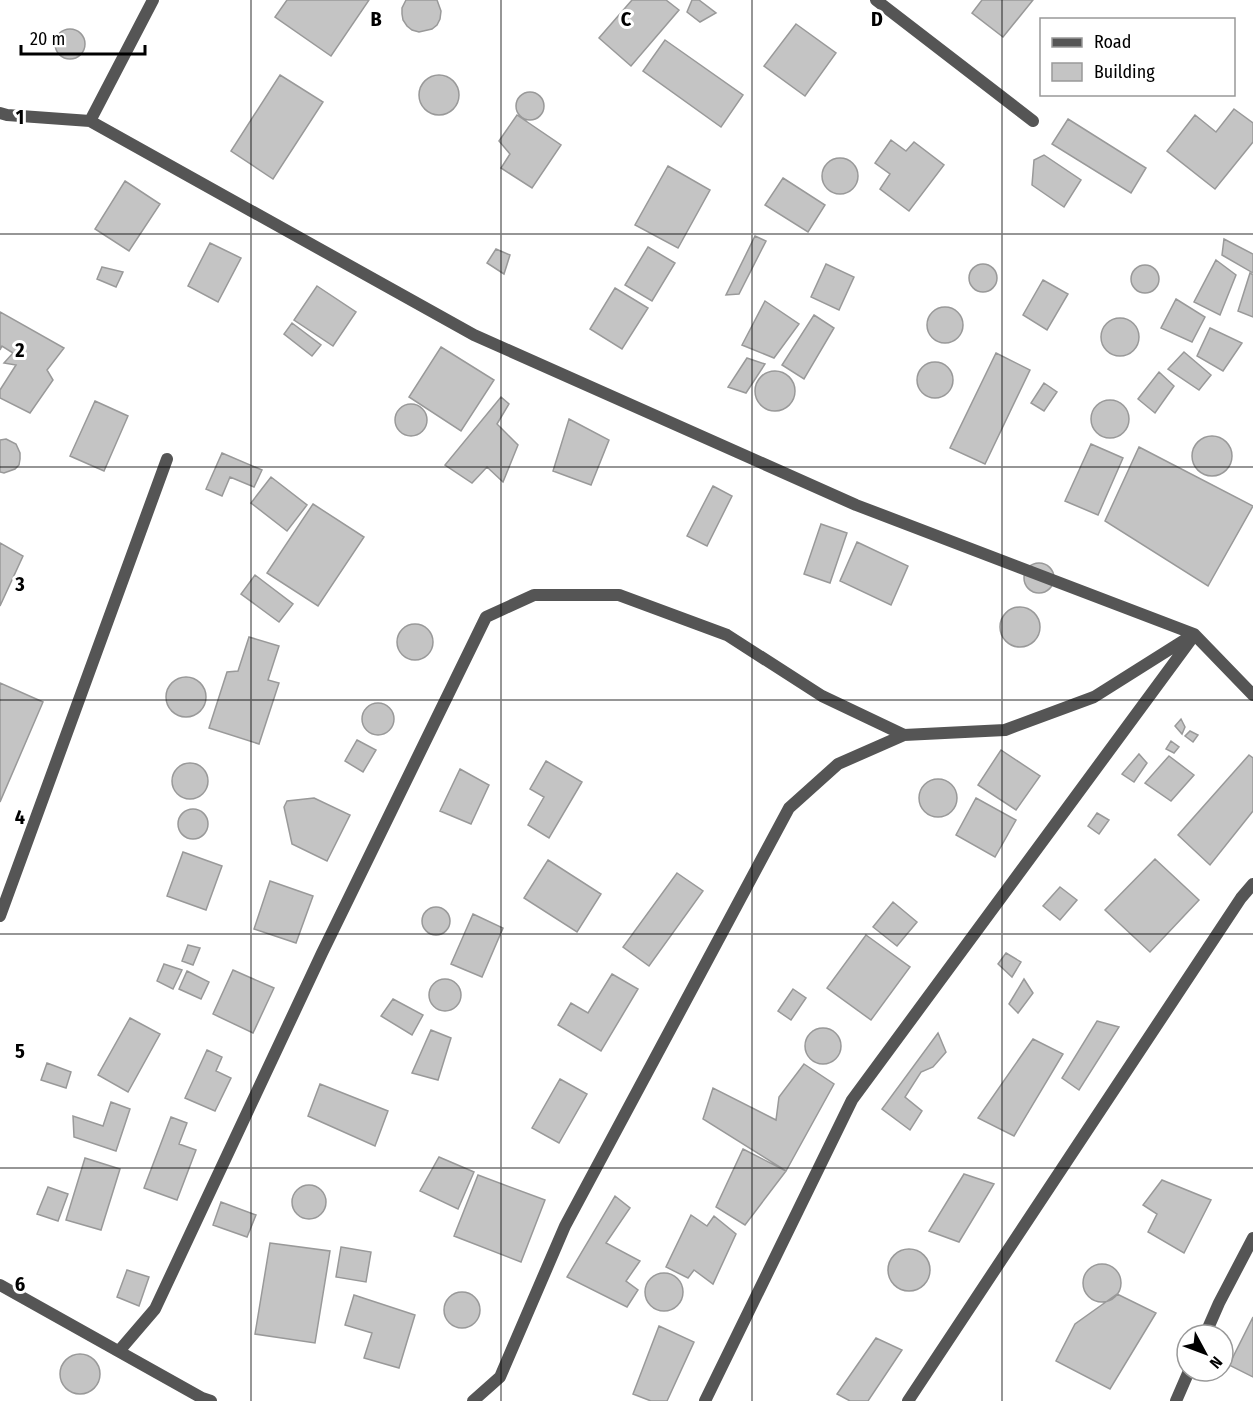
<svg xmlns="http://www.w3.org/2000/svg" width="1253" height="1401" font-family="'Fira Sans Condensed',sans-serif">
	<rect width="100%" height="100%" fill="#fff"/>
	<path fill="#c4c4c4" stroke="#999" stroke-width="1.5" d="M287,0H369L331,56L275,17Z
		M406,0H437L441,11L440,19L437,25L432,29L419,32L412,30L407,26L403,20L402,14V8Z
		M632,0H666L679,10L631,66L599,38Z
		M692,0H699L716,13L700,22L687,12Z
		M982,0H1033L1003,37L972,13Z
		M796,24L836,53L805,96L764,66Z
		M55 44a15 15 0 1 1 30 0a15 15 0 1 1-30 0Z
		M665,40L743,95L721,127L643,71Z
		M280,75L323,102L273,179L231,151Z
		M419 95a20 20 0 1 1 40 0a20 20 0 1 1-40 0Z
		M516 106a14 14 0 1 1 28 0a14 14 0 1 1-28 0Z
		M1234,109L1253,123V142L1215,189L1167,151L1195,115L1216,132Z
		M517,115L561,145L532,188L501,168L510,154L499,141Z
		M1068,119L1146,168L1131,193L1052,144Z
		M891,140L906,151L914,142L944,165L909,211L880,189L890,174L875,163Z
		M1044,155L1081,180L1064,207L1032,185L1034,160Z
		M822 176a18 18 0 1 1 36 0a18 18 0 1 1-36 0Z
		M668,166L710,190L678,248L635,225Z
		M783,178L825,205L808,232L765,205Z
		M125,181L160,204L129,251L95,229Z
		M755,236L766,241L739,294L726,295Z
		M1224,239L1253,254V273L1222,255Z
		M210,243L241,258L218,302L188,286Z
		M648,247L675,263L652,301L625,285Z
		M496,249L510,255L504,274L487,263Z
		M1216,260L1236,275L1220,315L1194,302Z
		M826,264L854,277L839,310L811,297Z
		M969 278a14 14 0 1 1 28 0a14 14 0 1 1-28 0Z
		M1131 279a14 14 0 1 1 28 0a14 14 0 1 1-28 0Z
		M102,267L123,272L116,287L97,279Z
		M1250,273L1253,275V317L1238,311Z
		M1043,280L1068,294L1047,330L1023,315Z
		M317,286L356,312L333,346L294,320Z
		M615,288L648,308L622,349L590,329Z
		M1176,299L1205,317L1192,342L1161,328Z
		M765,301L799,324L774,358L742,345Z
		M927 325a18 18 0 1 1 36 0a18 18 0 1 1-36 0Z
		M0,312L64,348L47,370L53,380L30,413L0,398V390L16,365L4,363L13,353L2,346L0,350Z
		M814,315L834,328L804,379L782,365Z
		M1101 337a19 19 0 1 1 38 0a19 19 0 1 1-38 0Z
		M292,323L321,345L312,356L284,334Z
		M1210,328L1242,343L1223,371L1197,356Z
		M441,347L494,380L461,431L409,397Z
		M1184,352L1211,375L1199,390L1168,369Z
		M996,353L1030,370L985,464L950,448Z
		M747,358L765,364L746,393L728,387Z
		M917 380a18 18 0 1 1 36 0a18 18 0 1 1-36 0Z
		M755 391a20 20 0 1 1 40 0a20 20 0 1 1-40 0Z
		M1159,372L1174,386L1155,413L1138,399Z
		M1044,383L1057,392L1044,411L1031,403Z
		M501,397L509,404L497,424L518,445L503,482L487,467L472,483L445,465Z
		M1091 419a19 19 0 1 1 38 0a19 19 0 1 1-38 0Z
		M95,401L128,416L104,471L70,456Z
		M395 420a16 16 0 1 1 32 0a16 16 0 1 1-32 0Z
		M569,419L609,440L591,485L553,471Z
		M1192 456a20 20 0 1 1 40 0a20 20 0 1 1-40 0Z
		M6,439L16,444L20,453V459L19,465L15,469L4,473L0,472V440Z
		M1091,444L1123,458L1098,515L1065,501Z
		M1139,447L1253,506L1208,586L1105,521Z
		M222,453L262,470L254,487L230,477L222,496L206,489Z
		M271,477L307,505L287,531L251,503Z
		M713,486L732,496L707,546L687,536Z
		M313,504L364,537L318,606L267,573Z
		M821,524L847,533L830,583L804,574Z
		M857,542L908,566L891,605L840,581Z
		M0,543L23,556L0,606Z
		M1024 578a15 15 0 1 1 30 0a15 15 0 1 1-30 0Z
		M255,575L293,604L279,622L241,594Z
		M1000 627a20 20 0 1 1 40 0a20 20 0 1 1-40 0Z
		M397 642a18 18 0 1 1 36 0a18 18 0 1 1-36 0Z
		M249,637L279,646L268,680L279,683L259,744L209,728L227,672L238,671Z
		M166 697a20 20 0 1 1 40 0a20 20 0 1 1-40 0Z
		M0,683L43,702L0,802Z
		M362 719a16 16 0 1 1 32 0a16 16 0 1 1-32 0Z
		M1181,719L1185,727L1182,734L1175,726Z
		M1190,731L1198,735L1193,742L1185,736Z
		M357,740L376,750L363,772L345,761Z
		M1171,741L1179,747L1174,753L1166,749Z
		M1001,750L1040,776L1016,810L978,785Z
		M1139,754L1147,763L1134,782L1122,774Z
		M1249,755L1253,758V811L1210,865L1178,835Z
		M1169,756L1194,775L1171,801L1145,783Z
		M546,761L582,782L549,838L528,825L544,797L530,789Z
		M172 781a18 18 0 1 1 36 0a18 18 0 1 1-36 0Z
		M460,769L489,785L471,824L440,811Z
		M919 798a19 19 0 1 1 38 0a19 19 0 1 1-38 0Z
		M314,798L350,815L327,861L292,844L284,807L287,801Z
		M976,798L1016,820L995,857L956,835Z
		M178 824a15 15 0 1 1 30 0a15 15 0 1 1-30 0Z
		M1097,813L1109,820L1099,834L1088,826Z
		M183,852L222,866L206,910L167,896Z
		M1155,859L1199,900L1150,952L1105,910Z
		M548,860L601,894L577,932L524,898Z
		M677,873L703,891L649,966L623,947Z
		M270,881L313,896L296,943L254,929Z
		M1060,887L1077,900L1060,920L1043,906Z
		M893,902L917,922L897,946L873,927Z
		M422 921a14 14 0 1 1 28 0a14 14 0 1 1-28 0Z
		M473,914L503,928L482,977L451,964Z
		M866,935L910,967L871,1020L827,988Z
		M188,945L200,948L193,965L182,961Z
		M1006,953L1021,962L1012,977L998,964Z
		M164,964L182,970L173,989L157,981Z
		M233,970L274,988L253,1033L213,1014Z
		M187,971L209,982L201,999L179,989Z
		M612,974L638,989L601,1051L558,1025L571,1003L588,1013Z
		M429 995a16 16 0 1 1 32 0a16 16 0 1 1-32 0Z
		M1024,979L1033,993L1018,1013L1009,1004Z
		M793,989L806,998L791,1020L778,1011Z
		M393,999L423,1015L412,1035L381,1016Z
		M130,1018L160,1034L128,1092L98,1075Z
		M1097,1021L1119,1027L1079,1090L1062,1078Z
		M805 1046a18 18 0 1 1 36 0a18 18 0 1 1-36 0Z
		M431,1030L451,1038L438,1080L412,1073Z
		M938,1033L946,1052L933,1067L921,1072L905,1097L922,1111L910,1130L882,1109Z
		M1033,1039L1063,1054L1014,1136L978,1118Z
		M207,1050L222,1057L216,1071L231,1078L215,1111L185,1098Z
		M47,1063L71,1072L66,1088L41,1080Z
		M804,1064L834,1084L786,1171L703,1119L713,1088L776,1120L779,1097Z
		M560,1079L587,1094L559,1143L532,1128Z
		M320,1084L388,1111L375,1146L308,1116Z
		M111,1102L130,1109L116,1151L74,1137L73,1116L103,1126Z
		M171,1117L187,1123L179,1144L196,1150L177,1200L144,1188Z
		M743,1149L786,1171L745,1225L716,1207Z
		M439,1157L474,1172L458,1209L420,1191Z
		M85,1158L120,1169L101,1230L66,1220Z
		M964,1174L994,1184L959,1242L929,1231Z
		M478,1175L545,1200L521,1262L454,1236Z
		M1162,1180L1211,1200L1184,1253L1148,1232L1157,1214L1143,1205Z
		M292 1202a17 17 0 1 1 34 0a17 17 0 1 1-34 0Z
		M48,1187L68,1194L58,1221L37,1214Z
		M615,1196L630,1208L606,1243L640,1261L626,1281L638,1290L627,1307L567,1277Z
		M221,1202L256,1215L247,1237L213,1225Z
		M691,1215L707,1226L714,1216L736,1234L713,1284L694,1270L688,1278L666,1267Z
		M270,1243L330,1251L315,1343L255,1334Z
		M341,1247L371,1252L366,1282L336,1277Z
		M888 1270a21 21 0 1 1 42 0a21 21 0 1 1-42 0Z
		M1083 1283a19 19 0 1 1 38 0a19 19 0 1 1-38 0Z
		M127,1270L149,1277L139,1306L117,1297Z
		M645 1292a19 19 0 1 1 38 0a19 19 0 1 1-38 0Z
		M444 1310a18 18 0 1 1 36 0a18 18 0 1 1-36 0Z
		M1117,1294L1156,1313L1110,1389L1056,1361L1075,1324Z
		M354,1295L415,1315L399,1368L364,1358L372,1333L345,1325Z
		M1253,1317V1377L1229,1365Z
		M659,1326L694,1342L667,1401H651L633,1394Z
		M876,1338L902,1350L868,1401H850L837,1394Z
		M60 1374a20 20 0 1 1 40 0a20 20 0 1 1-40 0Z"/>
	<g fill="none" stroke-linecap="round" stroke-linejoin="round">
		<path stroke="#555" stroke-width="12" d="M908,1401L1241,898L1253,884"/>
		<path stroke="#555" stroke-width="12" d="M876,0L1033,121
			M0,113L7,115L90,121L474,335L856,505L1194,634L1253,695
			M90,121L153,0
			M0,916L167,459
			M0,1285L202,1398L211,1401
			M1205,1335L1219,1303L1253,1238
			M119,1351L155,1309L322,953L486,617L534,595H619L727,635L822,696L904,735
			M473,1401L500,1377L565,1226L789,808L838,764L904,735L1005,730L1094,697L1194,634
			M705,1401L852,1100L1190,641
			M1176,1401L1189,1371"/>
	</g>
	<path fill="none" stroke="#000" stroke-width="1.5" stroke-opacity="0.55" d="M251,0V1401M501,0V1401M752,0V1401M1002,0V1401M0,234H1253M0,467H1253M0,700H1253M0,934H1253M0,1168H1253"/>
	<g font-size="20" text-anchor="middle" font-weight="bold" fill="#000" stroke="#fff" stroke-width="6" stroke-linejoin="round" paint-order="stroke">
		<text x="376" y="26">B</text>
		<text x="626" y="26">C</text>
		<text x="877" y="26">D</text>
		<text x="20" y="124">1</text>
		<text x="20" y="357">2</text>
		<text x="20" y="591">3</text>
		<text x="20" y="824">4</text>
		<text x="20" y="1058">5</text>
		<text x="20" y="1291">6</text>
	</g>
	<rect x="1040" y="18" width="195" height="78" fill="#ffffff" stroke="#999999" stroke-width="1.5"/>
	<rect x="1052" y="38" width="30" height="9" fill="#555555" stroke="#999999" stroke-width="1.5"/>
	<text x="1094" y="48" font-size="18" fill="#000000">Road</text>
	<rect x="1052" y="63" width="30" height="18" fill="#c4c4c4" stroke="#999999" stroke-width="1.5"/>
	<text x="1094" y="78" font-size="18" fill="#000000">Building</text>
	<g transform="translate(1205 1353) rotate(131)"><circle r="28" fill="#ffffff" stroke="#999999" stroke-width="1.5"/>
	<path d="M0-4.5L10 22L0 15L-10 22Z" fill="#000000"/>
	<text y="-9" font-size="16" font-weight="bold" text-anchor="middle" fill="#000000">N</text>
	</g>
	<path d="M21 45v9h124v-9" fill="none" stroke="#000000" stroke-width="3"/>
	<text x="30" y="45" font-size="18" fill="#000000" stroke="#ffffff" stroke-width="4.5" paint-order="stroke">20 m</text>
</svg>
